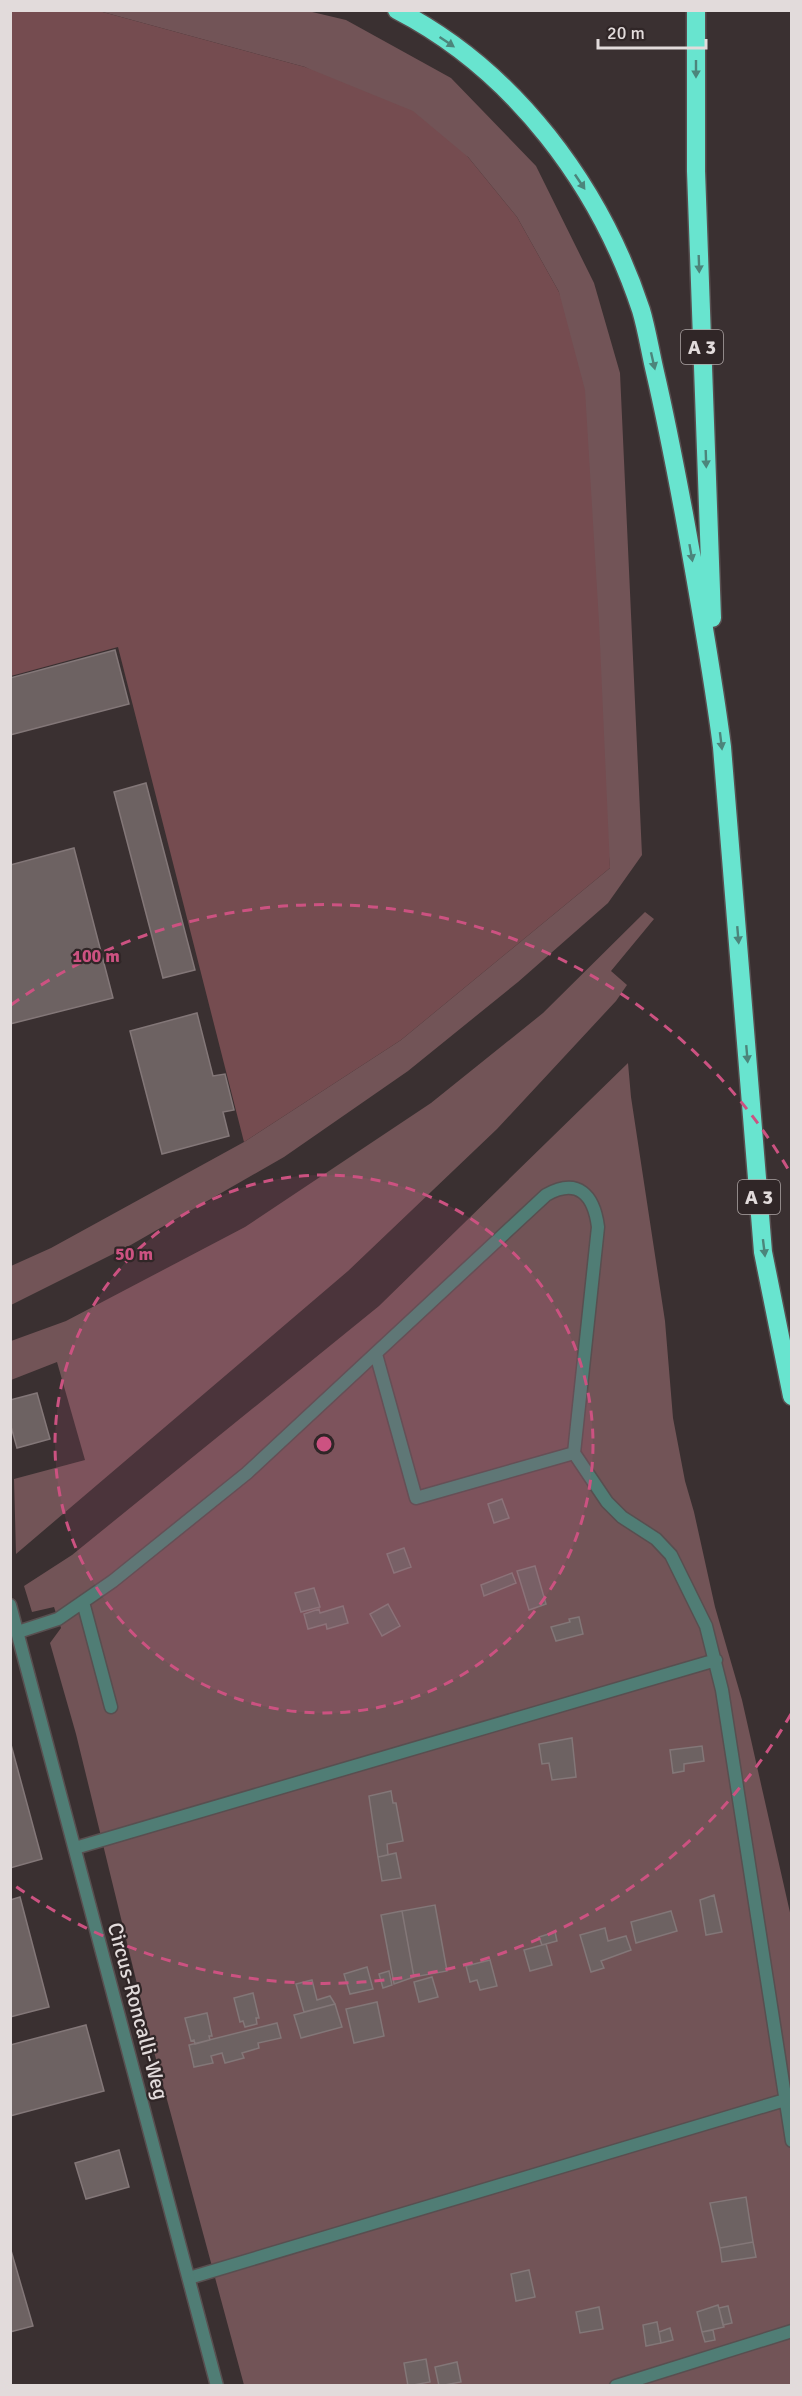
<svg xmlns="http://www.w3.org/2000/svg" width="802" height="2396" font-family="Signika,sans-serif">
	<rect width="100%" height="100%" fill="#3a3031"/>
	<path fill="#725457" d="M99,11H308L346,20L451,78L536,166L594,283L620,373L642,855L608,903L518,982L408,1071L284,1157L129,1246L11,1305V1266L51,1248L244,1142L401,1040L610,868L559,292L517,217L468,157L305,67Z
		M645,912L654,919L611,971L627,985L616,1001L497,1129L348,1271L16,1554L14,1479L85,1460L57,1362L11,1380V1341L66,1321L245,1227L431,1103L543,1013Z
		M628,1063L631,1097L665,1321L673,1418L685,1481L694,1512L715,1607L742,1700L791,1917V2385H244L149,2033L76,1734L50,1643L61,1628L54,1607L32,1612L24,1586L72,1555L379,1306Z"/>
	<path fill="#754c50" d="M11,10L99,11L305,67L413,111L468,157L517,217L559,292L585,390L599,622L610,868L401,1040L244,1142L118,647L11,676Z"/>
	<path fill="#6d6262" stroke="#837778" stroke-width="1.5" d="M115,650L129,704L10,735V678Z
		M146,783L195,970L163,978L114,792Z
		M74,848L113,998L10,1024V865Z
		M197,1013L213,1076L225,1074L234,1110L223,1112L229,1136L162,1154L130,1031Z
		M37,1393L50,1439L17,1448L10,1423V1400Z
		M502,1499L509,1518L494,1523L488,1504Z
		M404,1548L411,1567L394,1573L387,1554Z
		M535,1566L546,1604L529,1610L517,1571Z
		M512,1573L516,1583L484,1596L481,1585Z
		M314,1588L320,1607L301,1612L295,1593Z
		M388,1604L400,1626L382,1636L370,1614Z
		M343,1606L348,1623L327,1629L326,1624L308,1629L304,1614L319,1609L320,1613Z
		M579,1617L583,1634L556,1641L551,1627L570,1622L569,1619Z
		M572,1738L576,1777L552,1780L549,1763L542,1764L539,1744Z
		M10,1741L42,1859L10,1868Z
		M702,1746L704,1761L684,1764V1771L673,1773L670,1750Z
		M391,1791L393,1803H396L403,1841L387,1844L388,1855L378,1857L369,1796Z
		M396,1853L401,1878L382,1881L378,1857Z
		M714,1895L722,1932L706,1935L700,1900Z
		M20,1897L49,2007L10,2017V1900Z
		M435,1905L447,1971L414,1977L402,1911Z
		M402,1911L414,1977L394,1984L381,1915Z
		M671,1911L677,1931L636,1943L631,1922Z
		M605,1928L608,1941L626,1936L631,1950L601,1961L604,1968L591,1972L580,1935Z
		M555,1932L557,1941L542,1945L539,1937Z
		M546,1944L552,1965L530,1971L524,1950Z
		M490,1960L497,1986L480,1990L477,1980L470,1982L466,1966Z
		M367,1967L373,1989L350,1994L344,1974Z
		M389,1971L392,1985L383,1988L379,1974Z
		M432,1977L438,1997L419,2002L414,1982Z
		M312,1980L317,2000L330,1996L335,2004L304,2012L296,1984Z
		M253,1993L259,2018H256L257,2024L245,2027L243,2021L240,2022L234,1998Z
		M377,2002L384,2036L354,2043L346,2009Z
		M335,2004L342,2027L301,2038L294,2015Z
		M207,2013L212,2036H209L210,2040L195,2044L194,2040L191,2041L185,2018Z
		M277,2023L281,2038L258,2043L259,2048L242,2053L244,2058L225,2063L222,2053L211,2056L213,2063L194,2067L189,2045Z
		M86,2025L104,2091L10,2116V2045Z
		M119,2150L129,2187L86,2199L75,2163Z
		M746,2197L753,2242L720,2248L710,2203Z
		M753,2242L756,2257L722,2262L720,2248Z
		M10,2247L33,2326L10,2332Z
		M529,2270L535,2297L516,2301L511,2274Z
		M718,2305L724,2327L702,2332L697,2312Z
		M728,2306L732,2323L723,2325L719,2308Z
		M599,2307L603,2329L580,2333L576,2312Z
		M657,2322L661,2343L646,2346L643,2325Z
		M670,2328L673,2340L661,2343L659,2332Z
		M713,2330L715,2340L705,2342L702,2332Z
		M426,2359L430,2382L408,2386L404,2363Z
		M457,2362L461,2382L439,2386L435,2367Z"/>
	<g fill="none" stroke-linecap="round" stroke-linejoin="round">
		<defs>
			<path id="lane" d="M376,1354L416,1498L574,1453
				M83,1602L111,1707
				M18,1632L58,1619L113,1581L247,1473L546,1195C578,1177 594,1195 598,1227L574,1453L607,1502L622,1517L656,1539L671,1555L706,1626L722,1690L792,2141
				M75,1848L716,1660
				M189,2278L785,2100
				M616,2386L792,2331"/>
			<path id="street" d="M10,1605L217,2386"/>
			<path id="highway" d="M397,10C515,71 600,186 641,310C647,330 650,351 655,372C666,419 675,466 684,514C698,592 712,669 722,747L763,1252L792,1396
				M696,10V171L712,618"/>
		</defs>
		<use href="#lane" stroke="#584f50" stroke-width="15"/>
		<use href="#street" stroke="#584f50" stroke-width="15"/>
		<use href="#highway" stroke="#584f50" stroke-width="21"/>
		<use href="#lane" stroke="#507d75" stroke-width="12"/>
		<use href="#street" stroke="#507d75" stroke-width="12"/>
		<use href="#highway" stroke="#68e4cf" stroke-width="18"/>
	</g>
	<defs><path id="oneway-solid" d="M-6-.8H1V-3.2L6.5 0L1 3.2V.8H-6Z" transform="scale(1.5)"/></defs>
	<g fill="#4c857b">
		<use href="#oneway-solid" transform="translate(447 42) rotate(34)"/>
		<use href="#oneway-solid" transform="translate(696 69) rotate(90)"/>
		<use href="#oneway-solid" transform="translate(580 182) rotate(56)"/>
		<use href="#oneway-solid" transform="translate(699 264) rotate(88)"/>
		<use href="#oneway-solid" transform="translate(653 361) rotate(77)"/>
		<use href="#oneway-solid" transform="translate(706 459) rotate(88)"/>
		<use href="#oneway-solid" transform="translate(691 553) rotate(80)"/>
		<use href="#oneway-solid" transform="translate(721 741) rotate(83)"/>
		<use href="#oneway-solid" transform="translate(738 935) rotate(85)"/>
		<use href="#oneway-solid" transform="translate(747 1054) rotate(85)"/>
		<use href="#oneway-solid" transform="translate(764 1248) rotate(83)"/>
	</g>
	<circle cx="324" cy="1444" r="269" fill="#cc5281" fill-opacity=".12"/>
	<g fill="none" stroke="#cc5281" stroke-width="3" stroke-dasharray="10 8">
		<circle cx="324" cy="1444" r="269"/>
		<path d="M791 1714A539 539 0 0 1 11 1883M11 1005A539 539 0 0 1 791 1174"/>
	</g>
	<g text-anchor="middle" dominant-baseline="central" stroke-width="4.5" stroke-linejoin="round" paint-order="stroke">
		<g fill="#302627" stroke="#ada5a5" stroke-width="1.5">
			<rect x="681" y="330" width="42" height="34" rx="4.5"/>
			<rect x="738" y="1180" width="42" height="34" rx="4.5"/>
		</g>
		<g font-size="20" font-weight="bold" fill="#e2dbdb">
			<text x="702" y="347">A 3</text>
			<text x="759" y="1197">A 3</text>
		</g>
		<g font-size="21" fill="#e2dbdb" stroke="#302627">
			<text transform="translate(138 2011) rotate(75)">Circus-Roncalli-Weg</text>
		</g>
	</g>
	<circle cx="324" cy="1444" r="9" fill="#cc5281" stroke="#302627" stroke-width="3"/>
	<g font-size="18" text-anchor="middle" font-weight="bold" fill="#cc5281" stroke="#302627" stroke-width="4.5" stroke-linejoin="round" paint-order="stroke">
		<text x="96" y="962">100 m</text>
		<text x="134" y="1260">50 m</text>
	</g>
	<rect width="802" height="2396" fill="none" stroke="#e2dbdb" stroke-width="24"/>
	<path d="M598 39v9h108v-9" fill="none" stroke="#e2dbdb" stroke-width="3"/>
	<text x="607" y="39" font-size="18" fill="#e2dbdb" stroke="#302627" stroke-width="4.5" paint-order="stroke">20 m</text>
</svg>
